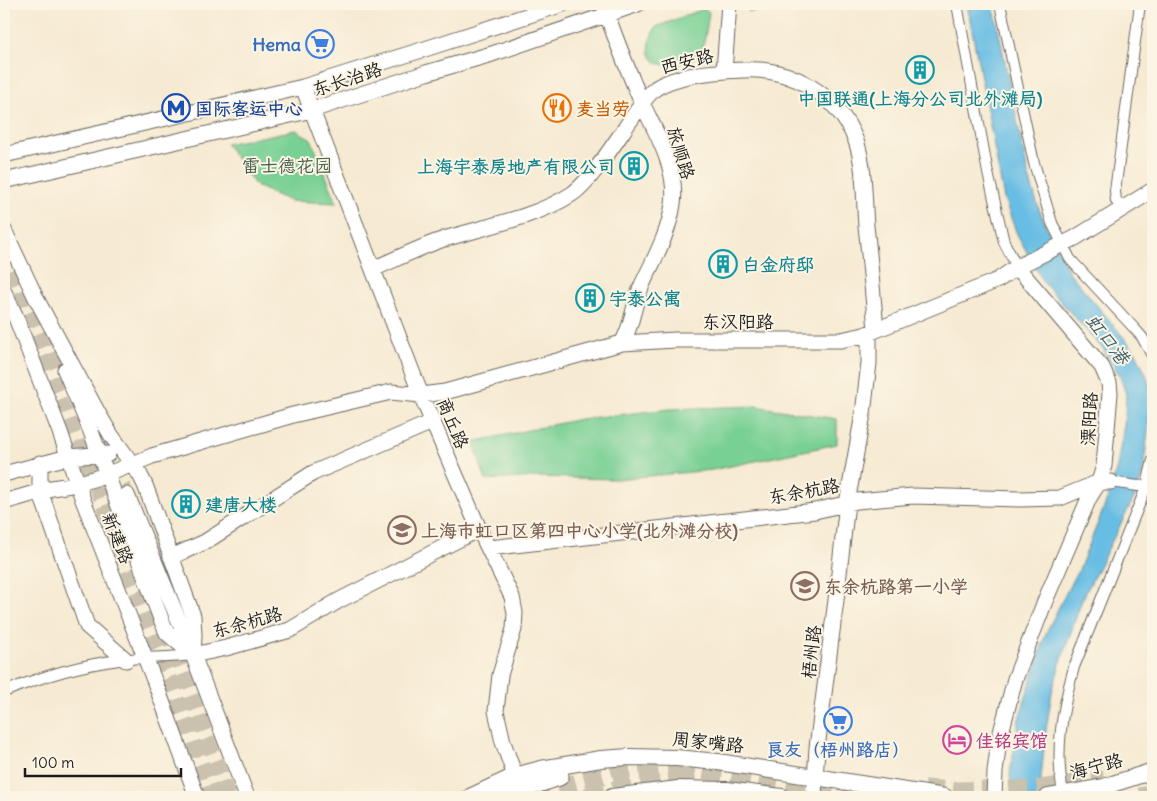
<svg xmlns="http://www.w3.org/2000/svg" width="1157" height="801" font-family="Delius,'LXGW WenKai TC',sans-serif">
	<rect width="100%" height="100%" fill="#fcf5e5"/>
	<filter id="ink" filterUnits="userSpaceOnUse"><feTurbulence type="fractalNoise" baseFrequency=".02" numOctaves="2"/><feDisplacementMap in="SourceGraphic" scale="10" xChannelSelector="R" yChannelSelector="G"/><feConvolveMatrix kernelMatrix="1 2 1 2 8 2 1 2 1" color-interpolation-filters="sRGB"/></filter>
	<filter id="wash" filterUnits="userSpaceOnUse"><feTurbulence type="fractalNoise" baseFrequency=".0096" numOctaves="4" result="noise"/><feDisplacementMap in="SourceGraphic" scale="20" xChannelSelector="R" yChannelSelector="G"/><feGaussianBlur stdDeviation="1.12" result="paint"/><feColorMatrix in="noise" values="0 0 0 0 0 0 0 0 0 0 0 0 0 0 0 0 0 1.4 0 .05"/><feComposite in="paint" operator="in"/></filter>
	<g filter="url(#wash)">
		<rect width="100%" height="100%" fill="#f6ead2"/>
		<path fill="#79d094" stroke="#4a7658" d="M747,4H788L749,12Z
			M703,9L708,11L709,13C707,24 705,47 698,55C693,60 686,61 680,63C674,64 667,66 660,64C644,59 649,38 656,27Z
			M296,130L311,139L337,203L290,201L256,186L226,144Z
			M755,406L837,419V444L712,470L616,479L538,477L486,480L473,442L580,419L670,409Z"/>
		<path fill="#67bde4" stroke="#426c80" d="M967,4H993L1028,174L1039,209L1046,226L1069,272L1135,351L1146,374L1150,388L1151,406L1143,472L1134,498L1082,600L1060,664L1052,692L1046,730L1041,777L1042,797H1012L1010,774L1019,719L1046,633L1074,577L1079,570L1109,495L1117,467L1125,419L1126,394L1119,374L1104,350L1043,282L1017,234L1004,199Z"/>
	</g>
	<g filter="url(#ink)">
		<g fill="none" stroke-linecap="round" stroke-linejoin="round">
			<path stroke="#cac1ae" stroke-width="15" stroke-dasharray="15 8" stroke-linecap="butt" d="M4,248L68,385
				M4,273L91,472L214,797
				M94,423L127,495
				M167,631L229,797"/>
			<path stroke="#cac1ae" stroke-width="19" stroke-dasharray="19 9" stroke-linecap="butt" d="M676,772L699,770L759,778L858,797
				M925,789L957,791L1032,790L1104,780
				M531,797L541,793L628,769L688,764
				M586,797L639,784L692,780
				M1140,797L1153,794"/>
			<defs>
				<path id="street" d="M957,4L988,173L1004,242L1017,267
					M1000,4L1034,163L1052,223L1070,259L1134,328L1142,337L1153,357
					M1124,210L1116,201L1115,191L1140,4
					M1111,482L1138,486L1152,484
					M4,692C40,677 80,665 119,660C144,657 168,658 193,655
					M1064,797C1054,753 1062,710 1074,667L1147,485L1153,460"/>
				<path id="secondary" d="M603,4C615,37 628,71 642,103C656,133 678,169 673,204C669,233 654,259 642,285C633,304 633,325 622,343
					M724,71L729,4
					M303,87L421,395L479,529L512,597L515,613L514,629L500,675L496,711L503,742L515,776
					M4,155L303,87L425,49L563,4
					M4,181L312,110L426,73L492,54L638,4
					M4,230L37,300L98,413L111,435L140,475L145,485L193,616L194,635L193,655
					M373,269C396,259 420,247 444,239C484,227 537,217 572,194C591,181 616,141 630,121C638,110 645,96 656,88C678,74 717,71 743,70C792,67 838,95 856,141C865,166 864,200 866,226C870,261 873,295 876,330
					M4,292L15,315L60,432L83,500L156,685L197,797
					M65,370L90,429L161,619L167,633L193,655
					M40,463V491L87,626L126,660
					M4,474L68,457L108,454
					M127,495L193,655L247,797
					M4,502L52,488L77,484L106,475L152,456L293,415L391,392L421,395L445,392L622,343L676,340H841L864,335L998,280L1017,267L1075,238L1153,190
					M489,548L815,511L857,501L913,496L1019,499L1060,498L1099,482H1111
					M171,557L205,542L313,473L432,422
					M193,655L226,648L290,630L338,601L479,529
					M814,797L817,748L836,600L847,503L863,414L869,363V334
					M994,797L995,772L999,740L1015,679L1045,601L1089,498L1099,482L1104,466L1110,393L1109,383L1102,367L1017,267"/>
				<path id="primary" d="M470,797L515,776L541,769L601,759L629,757L676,758L718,762L945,797
					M612,797L678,789L727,790L782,797
					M1048,797L1103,787L1153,771"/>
				<path id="highway" d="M496,797L559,776"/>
			</defs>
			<use href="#street" stroke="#68645c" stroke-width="12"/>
			<use href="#secondary" stroke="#68645c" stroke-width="17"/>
			<use href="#primary" stroke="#68645c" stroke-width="18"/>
			<use href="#highway" stroke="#68645c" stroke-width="21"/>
			<use href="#street" stroke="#fff" stroke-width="10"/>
			<use href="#secondary" stroke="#fff" stroke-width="15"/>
			<use href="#primary" stroke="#fff" stroke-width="16"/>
			<use href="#highway" stroke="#fff" stroke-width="19"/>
		</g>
	</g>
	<defs>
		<symbol id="supermarket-ring" viewBox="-11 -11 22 22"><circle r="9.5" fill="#fcf5e5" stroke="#3f7fe0" stroke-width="1.5"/><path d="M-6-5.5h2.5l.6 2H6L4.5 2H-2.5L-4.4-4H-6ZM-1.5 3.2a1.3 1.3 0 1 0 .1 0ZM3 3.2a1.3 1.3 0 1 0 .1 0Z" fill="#3f7fe0"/></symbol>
		<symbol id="building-ring" viewBox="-11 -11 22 22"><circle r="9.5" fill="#fcf5e5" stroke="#0f9aa8" stroke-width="1.5"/><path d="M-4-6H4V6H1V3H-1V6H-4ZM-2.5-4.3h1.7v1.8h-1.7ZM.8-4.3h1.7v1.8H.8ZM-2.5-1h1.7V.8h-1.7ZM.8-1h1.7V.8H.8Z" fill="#0f9aa8"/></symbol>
		<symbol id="metro-ring" viewBox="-11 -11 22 22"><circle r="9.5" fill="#fcf5e5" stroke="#1a4fb4" stroke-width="1.5"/><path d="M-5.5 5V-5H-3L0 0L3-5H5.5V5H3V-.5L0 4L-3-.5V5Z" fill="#1a4fb4"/></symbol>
		<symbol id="restaurant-ring" viewBox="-11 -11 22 22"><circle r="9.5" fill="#fcf5e5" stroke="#e8710a" stroke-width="1.5"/><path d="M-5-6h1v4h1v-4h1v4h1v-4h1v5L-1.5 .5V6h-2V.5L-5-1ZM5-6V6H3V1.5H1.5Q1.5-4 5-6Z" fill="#e8710a"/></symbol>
		<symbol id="school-ring" viewBox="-11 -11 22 22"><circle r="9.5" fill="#fcf5e5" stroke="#8d6e63" stroke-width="1.5"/><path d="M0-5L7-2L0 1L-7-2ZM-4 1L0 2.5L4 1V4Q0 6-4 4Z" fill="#8d6e63"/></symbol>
		<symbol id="hotel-ring" viewBox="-11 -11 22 22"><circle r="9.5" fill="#fcf5e5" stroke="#d1479c" stroke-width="1.5"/><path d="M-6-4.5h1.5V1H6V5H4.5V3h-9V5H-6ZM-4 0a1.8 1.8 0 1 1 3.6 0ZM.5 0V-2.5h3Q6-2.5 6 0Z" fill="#d1479c"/></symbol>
	</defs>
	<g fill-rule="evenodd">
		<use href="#supermarket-ring" x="304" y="28" width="32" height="32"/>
		<use href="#building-ring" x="904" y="54" width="32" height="32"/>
		<use href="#metro-ring" x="160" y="92" width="32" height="32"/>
		<use href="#restaurant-ring" x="541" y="92" width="32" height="32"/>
		<use href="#building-ring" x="618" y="150" width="32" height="32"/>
		<use href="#building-ring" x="707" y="248" width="32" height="32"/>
		<use href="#building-ring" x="574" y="282" width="32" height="32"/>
		<use href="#building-ring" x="170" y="488" width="32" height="32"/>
		<use href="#school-ring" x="386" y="514" width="32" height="32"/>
		<use href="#school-ring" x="789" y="570" width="32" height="32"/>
		<use href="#supermarket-ring" x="822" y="705" width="32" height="32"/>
		<use href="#hotel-ring" x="941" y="724" width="32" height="32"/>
	</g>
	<g text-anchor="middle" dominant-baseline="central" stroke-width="4" stroke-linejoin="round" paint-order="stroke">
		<g font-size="18" font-weight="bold" fill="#366cbe" stroke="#fcf5e5" text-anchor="end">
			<text x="301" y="44">Hema</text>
			<text x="838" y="749" text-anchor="middle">良友（梧州路店）</text>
		</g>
		<g font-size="18" fill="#1c1c1c" stroke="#fcf5e5">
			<text transform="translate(687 61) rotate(-14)">西安路</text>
			<text transform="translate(347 79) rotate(-18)">东长治路</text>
			<text transform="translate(681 153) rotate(73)">旅顺路</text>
			<text x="738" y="321">东汉阳路</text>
			<text transform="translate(1089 419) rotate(-87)">溧阳路</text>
			<text transform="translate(453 423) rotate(67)">商丘路</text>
			<text transform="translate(804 491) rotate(-10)">东余杭路</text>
			<text transform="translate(118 538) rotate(68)">新建路</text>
			<text transform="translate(247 622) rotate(-15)">东余杭路</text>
			<text transform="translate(811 652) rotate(-83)">梧州路</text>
			<text transform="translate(708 742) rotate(6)">周家嘴路</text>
			<text transform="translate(1096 766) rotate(-15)">海宁路</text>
		</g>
		<g font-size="18" font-weight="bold" fill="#0d838f" stroke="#fcf5e5" text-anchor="start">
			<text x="920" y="98" text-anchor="middle">中国联通(上海分公司北外滩局)</text>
			<text x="615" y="166" text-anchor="end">上海宇泰房地产有限公司</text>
			<text x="742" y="264">白金府邸</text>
			<text x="609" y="298">宇泰公寓</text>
			<text x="205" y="504">建唐大楼</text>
		</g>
		<g font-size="18" font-weight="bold" fill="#164399" stroke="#fcf5e5" text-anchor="start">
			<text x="195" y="108">国际客运中心</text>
		</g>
		<g font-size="18" font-weight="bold" fill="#c56008" stroke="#fcf5e5" text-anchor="start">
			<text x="576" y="108">麦当劳</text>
		</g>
		<g font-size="18" fill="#3d5b46" stroke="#fcf5e5">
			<text x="287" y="165">雷士德花园</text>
		</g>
		<g font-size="18" font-weight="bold" fill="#785e54" stroke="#fcf5e5" text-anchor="start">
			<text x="421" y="530">上海市虹口区第四中心小学(北外滩分校)</text>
			<text x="824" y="586">东余杭路第一小学</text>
		</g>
		<g font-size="18" font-weight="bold" fill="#b23c85" stroke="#fcf5e5" text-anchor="start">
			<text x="976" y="740">佳铭宾馆</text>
		</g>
		<g font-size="19" font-style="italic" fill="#3a5c6c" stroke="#fcf5e5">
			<text transform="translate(1108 339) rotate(53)">虹口港</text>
		</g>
	</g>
	<rect width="1157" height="801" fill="none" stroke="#fcf5e5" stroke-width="20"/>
	<path d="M25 768v8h156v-8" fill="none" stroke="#1c1c1c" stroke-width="2.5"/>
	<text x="32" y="768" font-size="15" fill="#1c1c1c" stroke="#fcf5e5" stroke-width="4" paint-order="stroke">100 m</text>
</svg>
